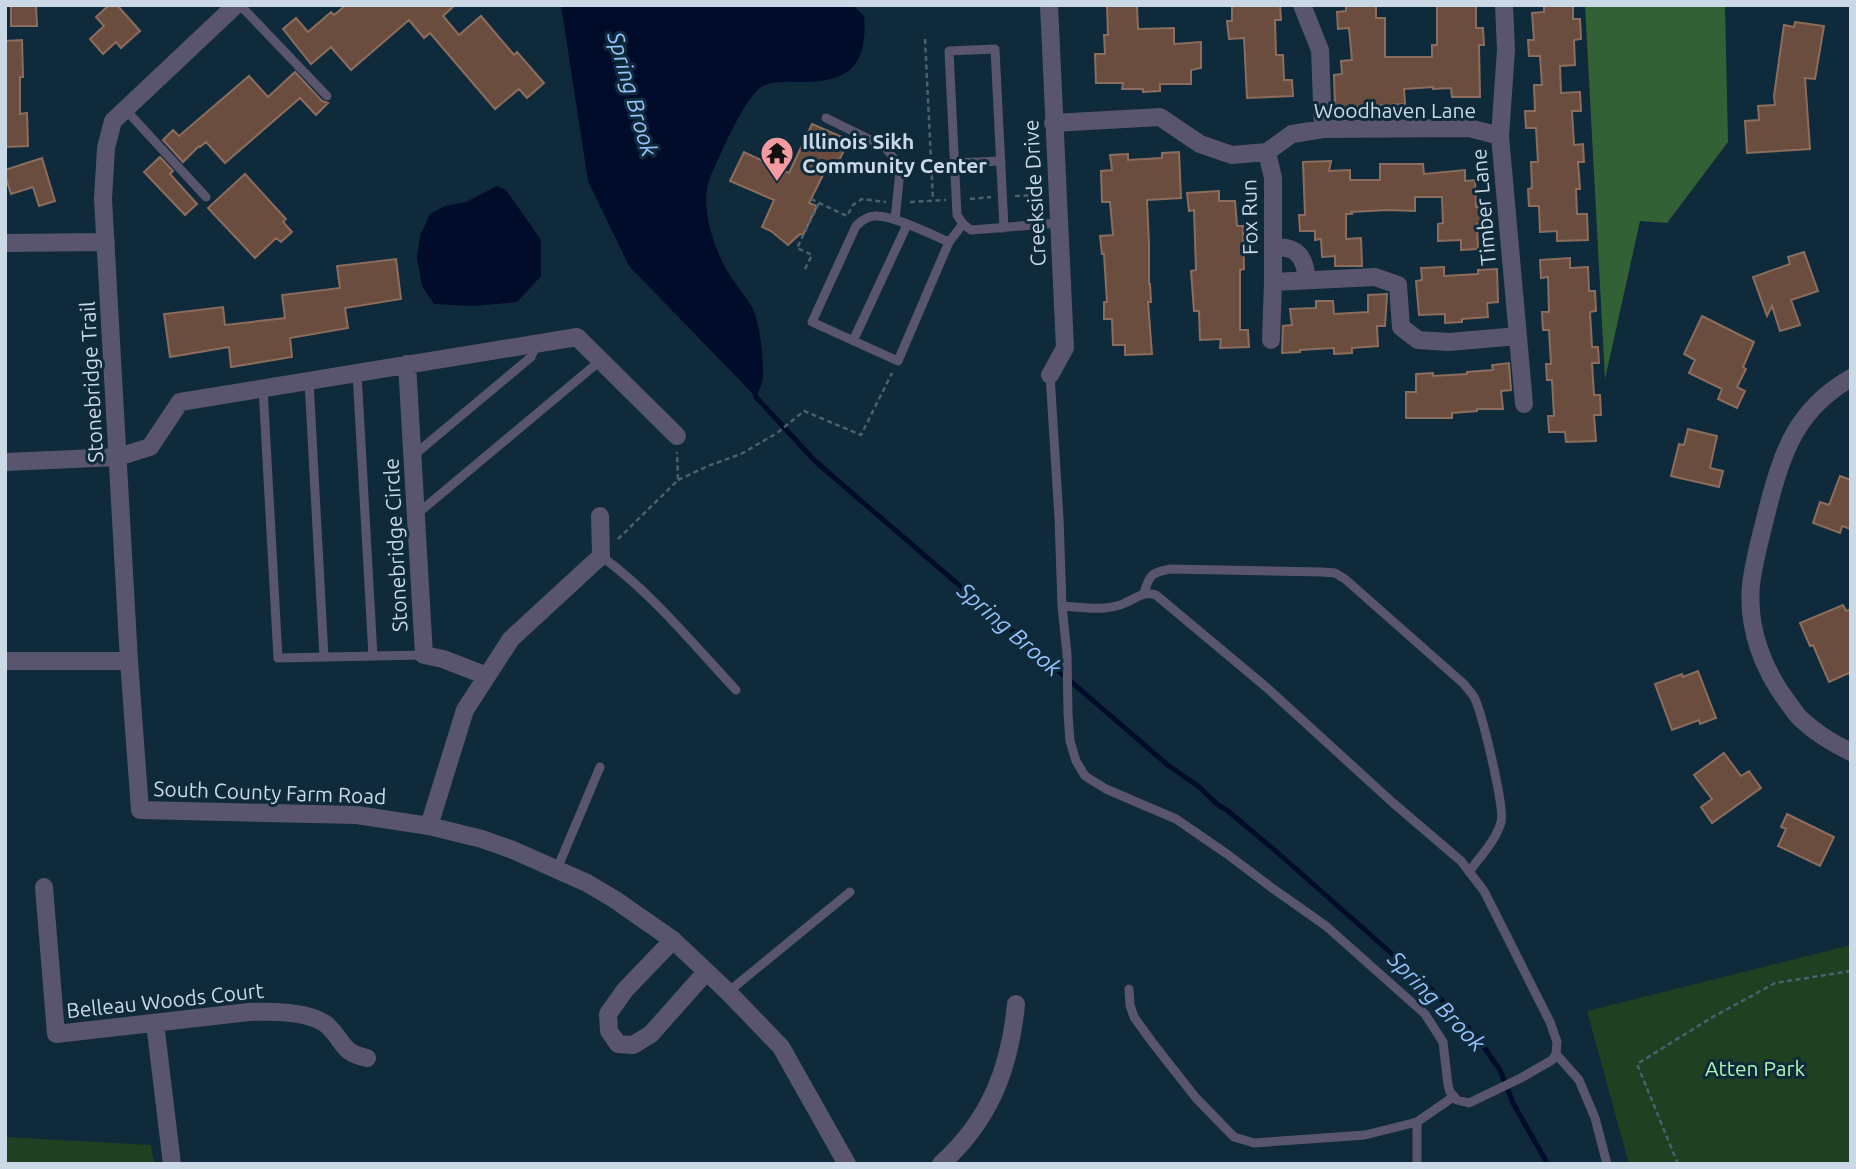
<svg xmlns="http://www.w3.org/2000/svg" width="1856" height="1169" font-family="Ubuntu,sans-serif">
	<rect width="100%" height="100%" fill="#0f2a3b"/>
	<path fill="#1f4122" d="M1851,945V1164H1629L1587,1011Z
		M5,1137L151,1145L154,1164H5Z"/>
	<path fill="#326136" d="M1585,5H1725L1728,142L1667,223L1640,221L1605,379Z"/>
	<path fill="#000c2a" d="M561,5H853L864,16C868,62 851,82 805,82C791,82 776,80 763,86C745,95 719,158 710,178C699,206 714,249 729,274C736,286 747,297 753,309C760,325 764,360 763,377C762,384 759,391 756,397L629,266L588,181Z
		M497,186L506,190L541,240V276L517,302L474,306L434,304L422,286L417,258L420,236L430,214L445,206L466,202Z"/>
	<g fill="none" stroke-linecap="round" stroke-linejoin="round">
		<path stroke="#000c2a" stroke-width="5" d="M755,393L756,397L815,461L844,486L1169,766L1198,786L1218,805L1228,811L1278,853L1426,984L1477,1037L1500,1070L1513,1103L1546,1161L1545,1164"/>
	</g>
	<path fill="#6a4d3e" stroke="#8c6d5d" stroke-width="2" d="M11,5H36L37,26H11Z
		M109,5H117L140,31L121,48L116,42L103,54L90,39L104,26L96,17Z
		M346,5H455L443,16L459,35L481,16L514,55L517,52L544,83L527,98L519,89L495,109L430,33L424,38L409,20L351,70L331,47L311,64L283,29L296,18L308,32L331,12L334,15Z
		M1107,5H1137L1138,29L1174,28V44L1201,42V68L1191,70V84H1160V91L1143,92V89H1122L1123,83H1096L1095,54H1105L1104,35H1108Z
		M1232,5H1280L1281,20H1275L1276,55H1283L1284,80H1292L1293,96L1247,98L1244,38L1229,39L1227,21H1232Z
		M1346,5H1376V18H1385V57H1432V45H1437V5H1476V28H1483L1484,45H1479L1480,97H1452L1451,88L1433,89V87L1404,89L1405,104L1335,108L1334,75L1342,74L1341,61L1352,60L1349,28L1338,29L1337,12L1346,11Z
		M1544,5H1573V19H1580L1581,39L1574,40L1575,65L1560,66L1561,93L1580,92L1581,111H1572L1574,145L1583,144L1584,162H1578L1580,189H1576L1577,214H1587L1588,240L1557,241V231L1540,232L1539,206H1529L1528,189L1532,188L1531,162H1538L1536,128H1526L1525,111H1535L1534,85H1542L1540,56H1529L1528,40H1534L1532,13L1544,12Z
		M1795,22L1824,26L1815,79L1805,78L1810,149L1747,153L1745,121L1759,120L1758,106L1775,105L1774,96L1784,25L1794,27Z
		M22,40L23,77H20V114L27,113L28,146L5,147V41Z
		M295,72L322,101L328,103L316,115L300,98L225,163L206,142L200,147L199,146L183,162L163,140L173,130L179,136L249,76L268,97Z
		M812,124L849,140L832,175L825,171L809,203L817,206L803,235L800,234L788,245L771,231L762,227L774,200L730,181L744,152L789,173Z
		M1179,152L1181,198L1147,200L1149,245V284H1150L1151,302H1148L1152,354L1125,355V345H1113L1112,319H1104V302H1107L1104,254H1102L1100,236L1113,235L1110,202H1102L1101,171L1112,170L1110,155L1128,154V160L1162,158V153Z
		M160,157L173,171L170,174L197,204L185,215L144,172Z
		M42,158L55,201L39,206L33,187L11,194L5,175V170Z
		M1331,161L1329,171L1350,170V180H1380V164H1423L1424,174L1465,170V181L1475,180L1476,207L1483,206L1484,223L1477,224L1478,249L1461,250V240L1438,241V224L1443,223L1442,197H1415V211L1388,210L1351,212L1352,214H1346V239L1361,238L1362,266H1335V256L1322,257L1321,239L1315,240V231H1300L1299,215H1305L1303,162Z
		M245,174L286,219L283,222L292,232L281,242L276,238L255,258L208,208Z
		M1219,191V201H1235L1237,226H1243L1244,269L1240,270V330H1248L1249,347L1220,348L1221,339L1200,340L1199,311H1194L1191,271L1196,270L1194,210L1189,211L1187,193Z
		M1804,252L1818,291L1791,300L1800,325L1780,331L1772,306L1767,316L1753,277L1790,264L1788,257Z
		M1570,258V268L1588,267L1589,291H1595L1596,311L1590,312L1592,347H1598L1599,363H1592L1594,395H1600L1601,415H1594L1596,441L1566,442L1565,432H1549L1548,416H1554L1552,380H1547L1546,364H1551L1549,330H1543L1542,312H1549L1548,277L1541,278L1540,260Z
		M396,259L401,299L345,308L348,328L290,338L292,357L231,367L229,347L170,357L164,314L223,307L225,325L285,318L282,295L340,288L337,266Z
		M1444,267V276L1478,274V270L1497,269L1498,302L1487,303L1488,317L1462,319V322L1445,323V314L1419,315L1416,281L1422,280L1421,268Z
		M1387,294L1385,326H1377L1378,346L1352,348V353L1334,354V348L1300,350V352L1282,353L1283,326L1292,325L1290,309L1316,308V301H1333L1334,314L1368,312V295Z
		M1702,316L1754,342L1743,367L1746,369L1737,387L1745,391L1737,408L1718,399L1722,389L1689,373L1695,360L1684,354Z
		M1509,363L1511,390L1501,391L1503,409H1477V411L1452,413V418H1406V392H1416V374L1433,373V376L1467,374V372L1493,370L1492,365Z
		M1688,429L1717,436L1710,468L1723,471L1719,487L1671,476L1679,444L1684,445Z
		M1840,476L1851,480V529L1842,526L1840,533L1813,523L1820,502L1829,505Z
		M1843,605L1846,611L1851,609V672L1829,682L1813,645L1810,646L1800,623Z
		M1698,671L1716,718L1700,724L1699,720L1672,730L1655,684L1682,674L1683,677Z
		M1724,753L1741,776L1749,771L1761,788L1712,823L1701,807L1712,799L1694,775Z
		M1787,814L1834,837L1820,866L1778,846L1786,829L1781,827Z"/>
	<g fill="none" stroke-linecap="round" stroke-linejoin="round">
		<path stroke="#4a6170" stroke-width="2.5" stroke-dasharray="5 3.5" stroke-linecap="butt" d="M925,39L933,200
			M1015,196L1040,195
			M811,199L847,216L853,205L862,199L886,202
			M970,199L991,197
			M910,202L946,200
			M805,269L812,255L797,248L819,203
			M678,480L708,466L741,454L777,433L804,411L861,435L892,373
			M618,539L678,480L677,452
			M1678,1164L1637,1064L1711,1018L1775,983L1851,971"/>
		<path stroke="#59556d" stroke-width="9" d="M240,5L327,96
			M124,108L206,197
			M826,118L885,147L895,160L900,171L895,220
			M955,163L1001,161
			M1004,228L995,49L949,51L957,215L963,224L971,230L1058,223
			M949,242C932,235 893,215 875,216C868,216 861,221 856,226L812,322L898,361L949,242L963,224
			M853,341L907,225
			M357,373L373,656
			M1050,375L1059,518L1062,606L1067,654L1068,714L1070,741L1076,761L1085,776L1106,789L1176,819L1227,854L1272,888L1326,926L1425,1014L1443,1042L1448,1085L1450,1092L1457,1100L1469,1103L1521,1078L1552,1060L1556,1054L1557,1042L1550,1022L1484,891L1461,861L1392,802L1266,687L1156,595C1142,591 1137,598 1125,603C1106,612 1082,607 1062,606
			M309,381L324,657
			M263,388L278,658L424,655
			M414,455L531,357L537,343
			M417,514L601,360
			M601,556C652,593 693,644 736,690
			M1144,593C1149,575 1152,572 1171,569L1322,572L1335,573L1345,579L1464,684C1467,688 1471,692 1474,697C1482,712 1505,808 1501,822C1497,839 1479,858 1469,872
			M557,869L600,767
			M1129,989L1130,1005L1134,1017L1152,1042L1196,1098L1234,1137L1254,1143L1365,1135L1417,1122L1453,1097
			M728,992L850,892
			M1556,1054L1579,1080L1595,1118L1607,1164
			M1417,1164V1122"/>
		<path stroke="#59556d" stroke-width="18" d="M236,5L113,121L106,148L103,199L129,661L140,810L357,815L429,826L482,839L513,850L587,883L614,899L673,940L728,992L781,1047L847,1164
			M1049,5L1065,348L1050,375
			M1302,5L1320,50L1323,129
			M1504,5L1506,50L1500,136L1524,404
			M1053,123L1160,117L1200,144L1232,155L1267,152L1292,134L1323,129L1469,128L1500,136
			M1267,152L1273,178V282L1271,340
			M5,243L106,242
			M1273,248C1298,245 1305,258 1307,280
			M1273,282L1375,277L1398,285L1401,327L1418,340L1449,342L1518,336
			M407,364L424,655L443,659L487,676
			M1851,378C1797,409 1783,450 1768,507C1762,533 1754,558 1751,585C1747,628 1763,670 1789,704C1793,709 1797,716 1802,720C1816,733 1834,744 1851,752
			M5,462L118,457L150,447L180,402L577,337L677,436
			M5,661H129
			M429,826L465,710L511,639L601,556L600,516
			M44,887L56,1034L249,1012C271,1011 313,1011 329,1027C345,1043 341,1052 367,1058
			M673,940L625,990L608,1014L609,1031L618,1044L633,1045L651,1034L706,972
			M155,1023L172,1164
			M941,1164C990,1120 1010,1068 1016,1004"/>
	</g>
	<defs>
		<symbol id="temple-pin" viewBox="-11 -11 22 30"><path d="M0 17L-7.5 6A9.5 9.5 0 1 1 7.5 6Z" fill="#f49b9f" stroke="#0f2a3b"/><path d="M0-6L5-2H3V0L6.5 2.5H4V6H1.5V3h-3V6H-4V2.5H-6.5L-3 0V-2H-5Z" fill="#111"/></symbol>
	</defs>
	<g fill-rule="evenodd">
		<use href="#temple-pin" x="758" y="134" width="38" height="52"/>
	</g>
	<g text-anchor="middle" dominant-baseline="central" stroke-width="6" stroke-linejoin="round" paint-order="stroke">
		<g font-size="21" fill="#cad9e5" stroke="#0f2a3b">
			<text x="1395" y="110">Woodhaven Lane</text>
			<text transform="translate(1034 193) rotate(-93)">Creekside Drive</text>
			<text transform="translate(1483 207) rotate(-95)">Timber Lane</text>
			<text transform="translate(1249 217) rotate(-91)">Fox Run</text>
			<text transform="translate(91 382) rotate(-93)">Stonebridge Trail</text>
			<text transform="translate(395 545) rotate(-93)">Stonebridge Circle</text>
			<text transform="translate(270 792) rotate(2)">South County Farm Road</text>
			<text transform="translate(165 1000) rotate(-6)">Belleau Woods Court</text>
		</g>
		<g font-size="21" font-weight="bold" fill="#cad9e5" stroke="#0f2a3b" text-anchor="start">
			<text x="802" y="141">Illinois Sikh<tspan x="802" dy="24">Community Center</tspan></text>
		</g>
		<g font-size="21" fill="#aef6b2" stroke="#0f2a3b">
			<text x="1755" y="1068">Atten Park</text>
		</g>
		<g font-size="23" font-style="italic" fill="#95c2fa" stroke="#0f2a3b">
			<text transform="translate(633 94) rotate(74)">Spring Brook</text>
			<text transform="translate(1010 629) rotate(41)">Spring Brook</text>
			<text transform="translate(1437 1001) rotate(46)">Spring Brook</text>
		</g>
	</g>
	<rect width="1856" height="1169" fill="none" stroke="#cad9e5" stroke-width="14"/>
</svg>
